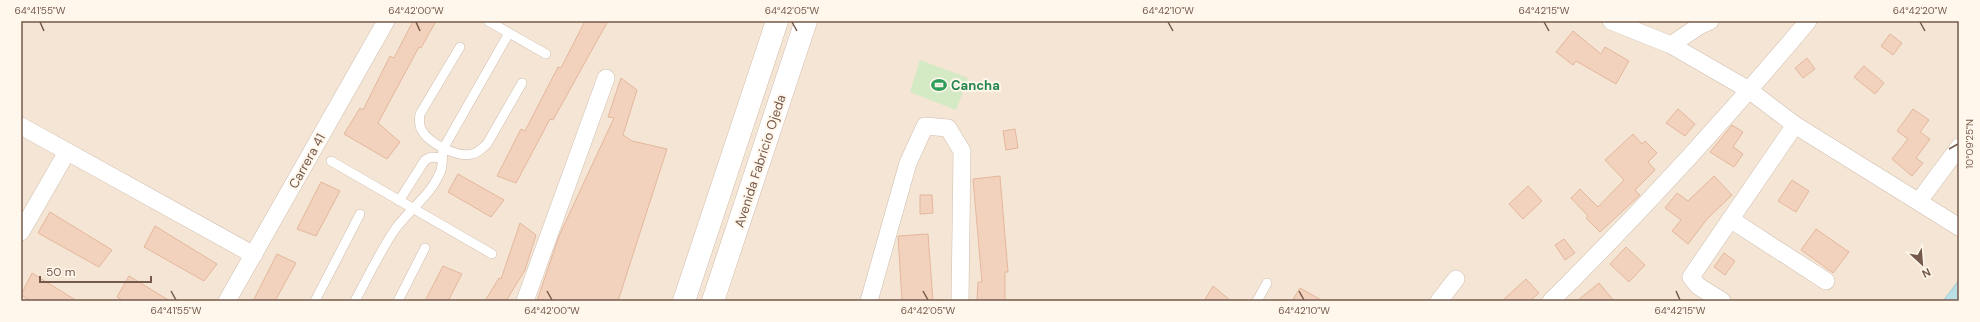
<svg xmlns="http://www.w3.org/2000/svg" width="1980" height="322" font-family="'DM Sans',sans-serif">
	<rect width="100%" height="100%" fill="#fcf3e5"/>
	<path fill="#f4e5d4" d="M21,21H1959V301H21Z"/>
	<path fill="#d4eac4" d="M920,60L968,78L956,110L910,92Z"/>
	<path fill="#bae0e6" stroke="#a0d0d8" d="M1959,280V301H1943Z"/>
	<path fill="#f2d1bd" stroke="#e4b79d" d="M413,21H436L421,48L419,47L378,123L400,142L387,159L344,134L360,108L363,110L390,56L394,58Z
		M585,21H608L553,120L550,119L516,183L497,176L521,129L525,131L558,67L561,68Z
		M1573,31L1601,54L1605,47L1629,61L1616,84L1576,61L1573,65L1556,52Z
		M1890,34L1902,43L1893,55L1881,46Z
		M1807,58L1815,69L1803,78L1795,68Z
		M1864,66L1884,83L1875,94L1854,77Z
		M621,78L637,90L623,135L632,141L667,149L618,301H537L559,236L614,118L608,117Z
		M1678,109L1695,124L1685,136L1666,123Z
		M1913,109L1929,120L1920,132L1930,139L1916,158L1923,163L1912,176L1892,159L1908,139L1897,131Z
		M1732,125L1743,132L1733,147L1743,154L1734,167L1710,152Z
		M1015,129L1018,148L1006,150L1003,131Z
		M1633,134L1642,144L1645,141L1657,153L1648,162L1655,170L1635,190L1640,195L1600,232L1586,218L1588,216L1571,198L1580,189L1598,207L1624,180L1605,160Z
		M458,174L504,200L491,217L448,192Z
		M1000,176L1008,272H1005V301H977L978,282H982L973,179Z
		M1714,176L1732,195L1707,219L1688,244L1672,231L1681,220L1665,208L1677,193L1688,201Z
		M1792,180L1809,191L1796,212L1778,201Z
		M321,182L340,191L316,236L297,229Z
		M1528,186L1542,201L1523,219L1509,204Z
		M920,195H932L933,213L920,214Z
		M50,212L112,250L99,267L38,233Z
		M520,223L536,235L525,270L506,301H485L499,278L501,279Z
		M155,226L217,264L204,281L144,247Z
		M1816,229L1849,252L1833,273L1801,250Z
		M928,234L933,301H902L898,236Z
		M1564,239L1575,253L1565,260L1555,245Z
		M1626,247L1645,265L1629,282L1610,264Z
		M1724,253L1735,261L1725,275L1714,267Z
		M277,254L296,263L275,301H253Z
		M443,266L462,274L448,301H425Z
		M32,273L77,301H31L21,295Z
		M129,276L170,301H124L117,297Z
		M1526,279L1539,293L1530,301H1502Z
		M1599,283L1614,301H1577Z
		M1213,286L1231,301H1204Z
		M1300,288L1323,301H1292Z"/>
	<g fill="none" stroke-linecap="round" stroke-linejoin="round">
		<defs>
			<path id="service" d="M488,21L546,54
				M460,47L420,114C419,120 419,124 421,129C428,143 457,158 472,154C478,153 482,148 487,144L522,83
				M331,161L492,254
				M399,201L425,160L431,157L441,158
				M315,301L360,214
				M355,301C368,277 380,251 396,228C410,209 433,193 441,170C443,164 442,156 443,149L509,33
				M398,301L425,248
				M1257,301L1267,283"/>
			<path id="minor" d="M1611,21L1671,45L1749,90L1795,125L1959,227
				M1671,45L1699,26L1710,21
				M21,126L254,255
				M1919,201L1959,147
				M1730,219L1826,281
				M21,232L67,152
				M227,301L386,21
				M525,301L606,78
				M869,301L908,163L925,126L948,128L962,151L960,301
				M1439,301L1456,279
				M1551,301C1641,212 1727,118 1808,21
				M1722,301L1698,286L1691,277L1795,125"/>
			<path id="tertiary" d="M684,301L777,21
				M713,301L806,21"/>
		</defs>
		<use href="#service" stroke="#d0bdae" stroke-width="10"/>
		<use href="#minor" stroke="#d0bdae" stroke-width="18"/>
		<use href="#tertiary" stroke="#d0bdae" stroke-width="23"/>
		<use href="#service" stroke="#fff" stroke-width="9"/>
		<use href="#minor" stroke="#fff" stroke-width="17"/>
		<use href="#tertiary" stroke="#fff" stroke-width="22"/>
	</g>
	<path fill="none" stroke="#75594a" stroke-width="1.5" d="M40,22L44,31M416,22L420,31M792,22L797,31M1168,22L1173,31M1544,22L1549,31M1920,22L1925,31M1949,149L1958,144M171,291L176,300M547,291L552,300M923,291L928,300M1299,291L1304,300M1676,291L1680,300"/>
	<defs>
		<symbol id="stadium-bare" viewBox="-9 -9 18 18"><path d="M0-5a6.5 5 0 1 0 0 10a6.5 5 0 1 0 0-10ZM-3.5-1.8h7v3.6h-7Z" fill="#2e9e5b" stroke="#fff7ec" stroke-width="2.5" paint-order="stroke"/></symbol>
	</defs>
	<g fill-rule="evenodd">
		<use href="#stadium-bare" x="928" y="74" width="22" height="22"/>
	</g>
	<g text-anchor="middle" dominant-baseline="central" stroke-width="4" stroke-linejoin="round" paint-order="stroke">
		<g font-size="13" font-weight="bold" fill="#27864d" stroke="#fff7ec" text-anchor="start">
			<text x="951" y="85">Cancha</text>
		</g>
		<g font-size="13" fill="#75594a" stroke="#fff7ec">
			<text transform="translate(307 161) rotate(-61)">Carrera 41</text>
			<text transform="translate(760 161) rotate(-72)">Avenida Fabricio Ojeda</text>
		</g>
	</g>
	<rect width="1980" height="322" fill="none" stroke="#fff7ec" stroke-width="44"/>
	<g transform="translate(1922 264) rotate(154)" stroke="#fff7ec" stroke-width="3" paint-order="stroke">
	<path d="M0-3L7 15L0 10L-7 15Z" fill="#75594a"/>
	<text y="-6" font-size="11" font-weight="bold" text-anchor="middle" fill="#75594a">N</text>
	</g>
	<path d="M40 276v6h111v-6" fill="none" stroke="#75594a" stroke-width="2"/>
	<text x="46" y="276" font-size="12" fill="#75594a" stroke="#fff7ec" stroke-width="3" paint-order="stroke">50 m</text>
	<rect x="22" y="22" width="1936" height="278" fill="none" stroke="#75594a" stroke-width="1.5"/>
	<g font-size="10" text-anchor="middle" fill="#75594a">
		<text x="40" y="14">64°41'55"W</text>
		<text x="416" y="14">64°42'00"W</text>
		<text x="792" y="14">64°42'05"W</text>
		<text x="1168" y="14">64°42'10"W</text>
		<text x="1544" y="14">64°42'15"W</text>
		<text x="1920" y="14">64°42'20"W</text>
		<text transform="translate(1969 144) rotate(-90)" y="4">10°09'25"N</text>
		<text x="176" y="314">64°41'55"W</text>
		<text x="552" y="314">64°42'00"W</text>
		<text x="928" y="314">64°42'05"W</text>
		<text x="1304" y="314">64°42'10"W</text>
		<text x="1680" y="314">64°42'15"W</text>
	</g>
</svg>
